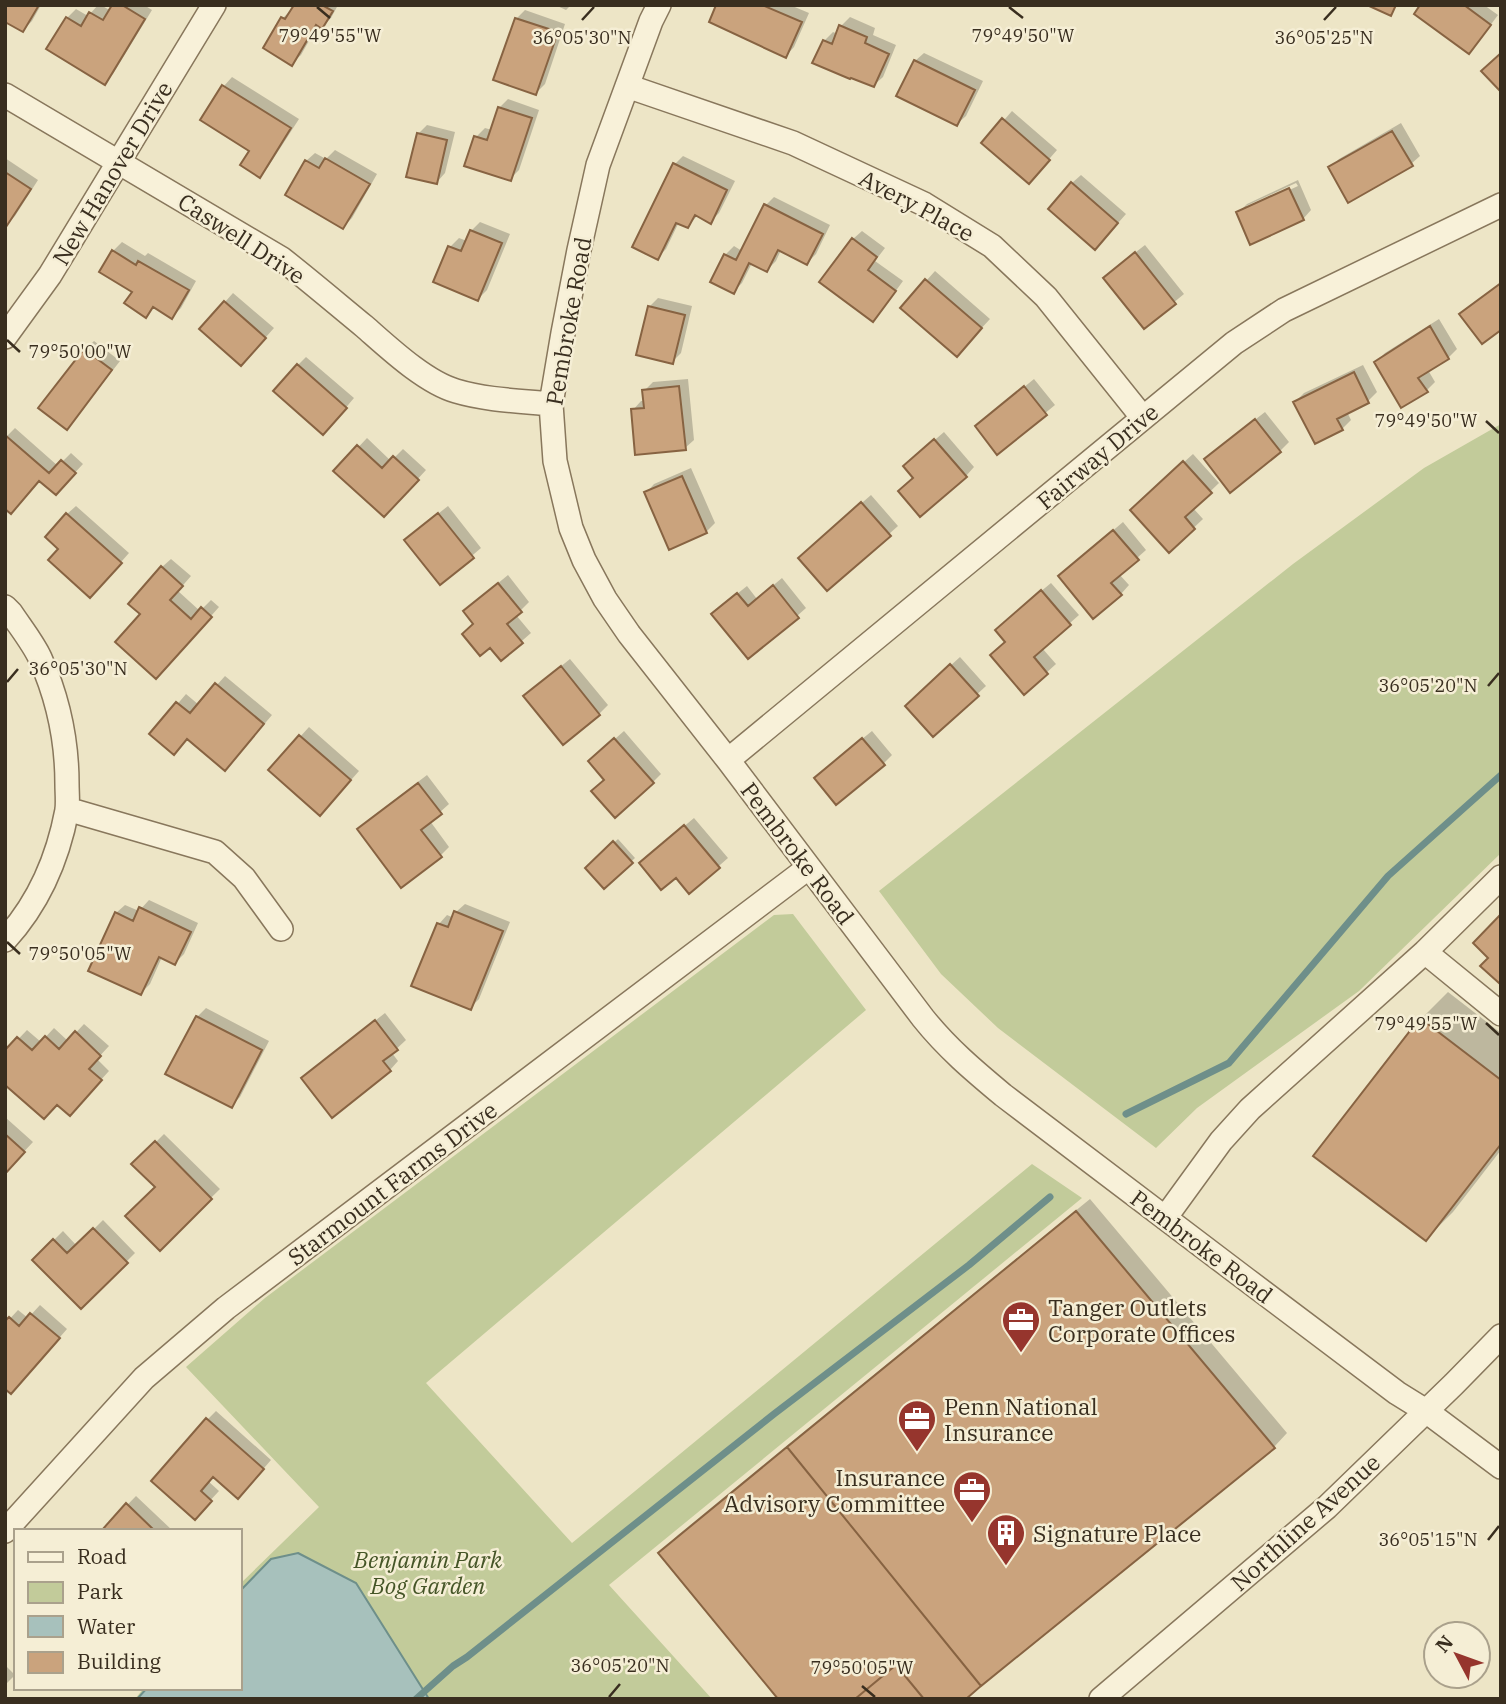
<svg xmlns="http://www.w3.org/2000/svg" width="1506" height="1704" font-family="'IBM Plex Serif',serif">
	<rect width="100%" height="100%" fill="#ede5c6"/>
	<path fill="#c2cb9a" d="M1501,424V853L1359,991L1197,1108L1156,1148L998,1028L941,974L879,891L1293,564L1424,468Z
		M793,914L866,1010L426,1383L572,1543L1032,1164L1082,1198L609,1585L712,1699H135L144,1688H240V1584L319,1507L186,1367L265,1298L774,915Z"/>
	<path fill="#a7c1bc" stroke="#6e8f8a" stroke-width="2" d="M298,1553L356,1583L429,1699H137L147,1688H240V1591L271,1559Z"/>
	<path fill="#0003" fill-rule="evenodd" d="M5,5H41L32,21L23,30Z
		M98,5H101L111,11L114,5H144L152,10L113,74L104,83L48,49L67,18L76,9L88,16Z
		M296,5H338L331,18L322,27L318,25L301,55L292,63L283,18Z
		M555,5H571L566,10Z
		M718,5H790L809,13L794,47L786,56Z
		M1422,5H1484L1498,15L1477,43L1468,52Z
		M525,10L565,24L545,84L536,93L516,19Z
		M850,17L875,28L873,35L896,45L883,77L874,85L824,41L833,32L838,34L841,26Z
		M924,53L983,81L966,116L957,124L915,61Z
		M232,77L299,119L268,167L260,176L252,150L224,86Z
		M508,99L539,110L519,170L510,179L476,137L485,128L492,130L499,108Z
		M1012,111L1057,150L1037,173L984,143Z
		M1401,123L1420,156L1411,164L1330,168L1339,159Z
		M427,125L455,132L445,173L437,182L418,134Z
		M335,150L377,174L352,218L343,227L306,161L315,153L326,159Z
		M683,156L735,181L719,213L711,221L698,215L688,226L679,222L666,249L657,258L675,164Z
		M5,158L38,180L15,216L6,225Z
		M1081,175L1126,214L1104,239L1072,183Z
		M1298,180L1311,210L1303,219L1238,213L1247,204ZM1296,183L1298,186L1246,210V206Z
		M774,197L830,225L816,254L807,263L781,250L776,261L767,270L752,263L742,283L733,292L725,255L734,246L742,251L766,205Z
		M480,222L510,234L487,290L478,299L450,247L459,238L467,241L471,231Z
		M862,231L885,248L875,261L903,281L881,311L853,239Z
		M122,242L145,256L148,253L196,281L181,308L172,317L155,306L146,315L113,251Z
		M1145,245L1184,294L1144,327L1114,269Z
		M935,271L990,319L965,346L902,308Z
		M233,293L274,328L250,355L225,302Z
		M658,298L692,306L681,353L672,362L649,307Z
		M1439,319L1457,349L1448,358L1428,370L1435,382L1426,391L1376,362L1385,353Z
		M94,341L120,361L75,419L40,407L85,350Z
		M306,357L354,398L332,424L298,365Z
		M1363,365L1377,392L1368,401L1347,412L1351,420L1342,429L1295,402L1304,393Z
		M688,379L694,440L685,448L633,410L641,401H645L644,391L653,382Z
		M1034,379L1055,405L998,452L986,418Z
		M1265,412L1289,442L1280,451H1215Z
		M15,428L58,466L71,453L83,464L56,493L5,438Z
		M944,432L974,467L966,476L915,478L914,458Z
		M367,438L391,461L403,449L426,470L393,506L336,471Z
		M1193,454L1219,483L1193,508L1203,519L1169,551L1141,501Z
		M691,468L715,523L706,532L646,493L654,484Z
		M871,495L898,526L889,534L809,549Z
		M76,506L129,553L99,587L61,549L67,514Z
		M448,506L481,548L440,583L415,532Z
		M1123,522L1146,550L1119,574L1129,585L1121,594L1069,568Z
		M171,559L191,576L178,591L200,611L211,600L219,607L165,668L142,614L162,567Z
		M508,575L529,602L516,615L531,633L501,659L475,623L474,603Z
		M782,578L806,608L797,616L722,606L747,586L757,599Z
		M1051,583L1079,615L1042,648L1056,664L1024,693L1007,641L1005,621Z
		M960,657L986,686L933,735L916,697Z
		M570,659L608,705L599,714L534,688Z
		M225,676L272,715L234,760L188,738L152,734L186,694L199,705Z
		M309,727L359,771L329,805L270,770Z
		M624,731L661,774L653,782L606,779L599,753Z
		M872,731L892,755L883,764L825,769Z
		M427,775L449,804L430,821L449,847L440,856L359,829L368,820Z
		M694,818L728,858L689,892L676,876L650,855Z
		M618,839L635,858L605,886L587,868Z
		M149,900L198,923L184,954L175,963L162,957L150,984L141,993L116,913L125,905L139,911Z
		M465,904L510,922L479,999L470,1008L439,924L447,915L454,918L456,912Z
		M1448,992L1501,1033V1150L1453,1212L1426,1239L1316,1156L1421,1019Z
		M206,1008L269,1041L240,1097L231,1106L197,1017Z
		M385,1013L406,1040L392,1053L398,1061L390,1070H312Z
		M84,1024L109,1046L97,1059L109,1071L78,1105L5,1053L27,1030L41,1042L54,1028L68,1041Z
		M5,1117L33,1142L5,1172Z
		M164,1134L220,1189L160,1248L157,1187L134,1164Z
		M1090,1199L1287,1433L1274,1447L660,1553L678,1535L806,1430Z
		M103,1220L135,1253L81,1307L34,1260L63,1231L77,1246Z
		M40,1305L67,1329L20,1383L5,1324L18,1310L28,1318Z
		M216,1411L271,1460L247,1488L214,1475L208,1481L219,1491L195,1517L207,1420Z
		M136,1496L173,1531H106L104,1529Z
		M5,1665L15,1675L5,1685Z"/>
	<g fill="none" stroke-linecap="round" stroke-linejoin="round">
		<path stroke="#6e8f8a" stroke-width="7" d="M1126,1114L1229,1063L1388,876L1501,775
			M416,1699L453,1666L467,1657L774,1414L969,1265L1050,1197"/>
	</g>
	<path fill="#caa37d" stroke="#876342" stroke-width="2" d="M5,5H39L23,32L5,22Z
		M112,5H122L145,19L105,85L46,49L66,17L81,26L89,12L103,20Z
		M294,5H322L333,11L322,29L316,25L292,66L263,48L281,17L285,19Z
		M716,5H762L802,22L786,58L709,22Z
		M1367,5H1396L1391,16Z
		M1420,5H1464L1491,25L1469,54L1414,14Z
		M515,18L558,32L536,95L493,80Z
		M839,25L867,37L865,43L889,54L874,87L851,78L850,79L812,63L823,40L832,44Z
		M1501,53V92L1481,71Z
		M914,60L975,90L957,126L896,96Z
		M222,85L291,128L260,178L240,165L249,151L200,120Z
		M498,107L532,118L511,181L464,166L474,136L487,140Z
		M1002,118L1050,160L1029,184L981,143Z
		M1392,131L1413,166L1348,203L1328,167Z
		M417,133L447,140L437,184L406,177Z
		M325,158L370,184L343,229L285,195L305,160L319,168Z
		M673,163L727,190L711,224L695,215L688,228L676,223L658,260L632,247Z
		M5,172L31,189L6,227L5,226Z
		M1071,182L1118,223L1095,250L1048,209Z
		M1289,188L1304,220L1250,245L1236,212Z
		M764,204L823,234L807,265L778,250L767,272L749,263L734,294L710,282L724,254L736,260Z
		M470,230L502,243L478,301L433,282L448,246L461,251Z
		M852,238L877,257L868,270L896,291L873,322L819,282Z
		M112,250L136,265L138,261L189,290L172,319L153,307L146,318L124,303L132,292L99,272Z
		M1135,252L1176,304L1144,329L1103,278Z
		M925,279L982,328L957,357L900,308Z
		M1501,283V330L1482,344L1459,314Z
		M224,301L266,338L241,366L199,329Z
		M648,306L685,315L673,364L636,355Z
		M1430,326L1449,359L1418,378L1428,392L1401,408L1374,362Z
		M84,349L112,370L67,430L38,408Z
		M297,364L347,408L323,435L273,391Z
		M1354,372L1369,403L1337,419L1343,430L1315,444L1293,402Z
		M679,386L686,450L635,455L631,409L644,408L642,390Z
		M1024,386L1047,415L997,455L975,426Z
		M1255,419L1281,452L1230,493L1204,459Z
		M5,435L49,473L61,460L76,473L56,495L39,481L11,514L5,509Z
		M934,439L967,477L920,517L898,491L913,478L903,466Z
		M357,445L382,468L393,456L419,480L384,517L333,471Z
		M1183,461L1212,493L1185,517L1195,529L1169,553L1130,510Z
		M682,476L707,533L669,550L644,492Z
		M861,502L891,536L827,591L798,558Z
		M66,513L122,563L90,598L48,560L58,549L45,537Z
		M438,513L474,558L440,585L404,540Z
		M1113,530L1139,560L1111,583L1122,595L1093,619L1058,576Z
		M161,566L183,586L170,600L191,619L201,607L212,617L156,679L115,642L140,614L128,604Z
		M498,583L522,612L507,624L523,643L501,661L490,648L480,656L462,634L473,624L463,611Z
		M773,585L799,618L748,659L711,614L737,593L748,606Z
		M1041,590L1071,625L1034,657L1048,674L1024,695L990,655L1005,642L995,630Z
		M950,664L979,696L933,737L905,706Z
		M561,666L600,715L563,745L523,696Z
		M215,683L264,724L225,771L187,739L174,755L149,734L176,702L190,713Z
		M299,735L351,780L320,816L268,770Z
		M614,738L654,783L615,818L591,791L604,780L588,761Z
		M862,738L885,765L836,805L814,778Z
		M418,783L442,814L421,830L442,857L401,888L357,829Z
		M684,825L720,868L689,894L676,878L661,890L639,863Z
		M613,841L633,863L604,889L585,868Z
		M139,907L191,932L175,965L159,957L141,995L88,971L115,912L133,921Z
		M454,911L503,931L471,1010L411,986L437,923L448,927Z
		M1501,914V982L1499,983L1480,966L1488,958L1473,943Z
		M196,1016L262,1050L232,1108L165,1074Z
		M1420,1018L1501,1080V1144L1426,1241L1313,1156Z
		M375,1020L398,1050L383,1061L391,1071L332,1118L301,1078Z
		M75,1031L101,1056L89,1069L102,1080L70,1116L57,1105L44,1119L5,1085V1050L17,1037L32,1050L45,1036L59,1049Z
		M5,1134L25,1152L5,1174Z
		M155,1141L212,1199L160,1251L125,1216L155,1187L131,1164Z
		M1076,1211L1275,1448L981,1686L787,1447Z
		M93,1228L128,1263L81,1309L32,1260L53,1239L67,1253Z
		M30,1313L60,1338L11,1394L5,1389V1321L9,1317L19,1326Z
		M206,1418L264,1469L238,1499L213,1477L201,1491L212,1501L195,1520L151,1481Z
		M787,1447L981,1686L966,1699H924L896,1665L855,1699H778L658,1553Z
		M126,1503L155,1531L102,1530Z
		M896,1665L924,1699H855Z"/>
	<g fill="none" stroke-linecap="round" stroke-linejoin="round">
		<defs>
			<path id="minor" d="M659,5L651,21L598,165L579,250L563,333L551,404L555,461L571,528L584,560L605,599L629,634L728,760L923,1018C947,1048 973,1070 1003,1095L1247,1280L1397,1393L1426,1411L1501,1467
				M627,86L793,143L924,204L992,246L1046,297L1143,418
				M5,95L282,259C310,281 337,304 365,327C389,348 425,382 456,391C486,400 520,401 551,404
				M5,337L50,275L214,5
				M5,607L11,613C21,628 33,643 40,658C58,698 67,741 67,784C67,792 68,802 67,810C58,858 38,904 5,940
				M728,760L1234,343L1284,310L1501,205
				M67,809L215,852L244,878L281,929
				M1425,952L1501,1014
				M1165,1218L1221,1141L1250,1109L1425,952L1501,877
				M5,1531L144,1378L226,1308L808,868
				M1101,1699L1327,1507L1454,1384L1501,1336"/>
		</defs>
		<use href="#minor" stroke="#88775c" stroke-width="26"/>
		<use href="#minor" stroke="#f8f1d9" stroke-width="23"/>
	</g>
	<path fill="none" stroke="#392e1f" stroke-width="2.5" d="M317,7L330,18M1009,7L1023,18M582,20L594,7M1324,20L1336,7M7,340L20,352M1486,421L1499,433M7,682L18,669M1488,686L1499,673M7,942L20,954M1486,1023L1499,1035M1488,1540L1499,1526M862,1686L875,1697M609,1697L620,1684"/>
	<defs>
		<symbol id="office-pin" viewBox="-11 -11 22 30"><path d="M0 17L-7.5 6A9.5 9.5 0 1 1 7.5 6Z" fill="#96352d" stroke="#f5eed5"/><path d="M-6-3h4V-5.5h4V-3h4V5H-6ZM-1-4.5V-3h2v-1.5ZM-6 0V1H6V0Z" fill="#fff"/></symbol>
		<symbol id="building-pin" viewBox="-11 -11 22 30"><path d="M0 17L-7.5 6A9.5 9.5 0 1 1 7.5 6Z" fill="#96352d" stroke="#f5eed5"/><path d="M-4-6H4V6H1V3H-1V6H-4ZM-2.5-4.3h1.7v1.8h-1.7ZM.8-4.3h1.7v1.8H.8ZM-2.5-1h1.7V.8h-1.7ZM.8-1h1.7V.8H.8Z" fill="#fff"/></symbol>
	</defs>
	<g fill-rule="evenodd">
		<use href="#office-pin" x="999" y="1298" width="44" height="60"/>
		<use href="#office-pin" x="895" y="1397" width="44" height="60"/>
		<use href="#office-pin" x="950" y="1468" width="44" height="60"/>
		<use href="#building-pin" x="984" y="1511" width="44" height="60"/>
	</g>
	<g text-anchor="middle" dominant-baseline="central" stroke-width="5" stroke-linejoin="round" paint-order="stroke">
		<g font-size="23" fill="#392e1f" stroke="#f5eed5">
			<text transform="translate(112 173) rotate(-59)">New Hanover Drive</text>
			<text transform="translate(917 205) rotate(28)">Avery Place</text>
			<text transform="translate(242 238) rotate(33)">Caswell Drive</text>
			<text transform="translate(568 321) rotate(-80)">Pembroke Road</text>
			<text transform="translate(1097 456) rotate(-40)">Fairway Drive</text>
			<text transform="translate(798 853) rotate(53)">Pembroke Road</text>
			<text transform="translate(392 1183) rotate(-37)">Starmount Farms Drive</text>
			<text transform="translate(1202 1246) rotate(37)">Pembroke Road</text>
			<text transform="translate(1305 1522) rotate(-42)">Northline Avenue</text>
		</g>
		<g font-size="23" fill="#392e1f" stroke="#f5eed5" text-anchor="start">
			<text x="1048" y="1307">Tanger Outlets<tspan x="1048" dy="26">Corporate Offices</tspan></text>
			<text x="944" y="1406">Penn National<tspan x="944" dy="26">Insurance</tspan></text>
			<text x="945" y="1477" text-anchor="end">Insurance<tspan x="945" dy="26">Advisory Committee</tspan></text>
			<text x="1033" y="1533">Signature Place</text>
		</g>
		<g font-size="23" font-style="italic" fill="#455527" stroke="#f5eed5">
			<text x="428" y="1559">Benjamin Park<tspan x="428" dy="26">Bog Garden</tspan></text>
		</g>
	</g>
	<g font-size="18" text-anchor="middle" fill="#392e1f" stroke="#f5eed5" stroke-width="5" stroke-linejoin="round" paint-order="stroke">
		<text x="330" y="42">79°49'55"W</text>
		<text x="1023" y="42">79°49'50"W</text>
		<text x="582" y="44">36°05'30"N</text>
		<text x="1324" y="44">36°05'25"N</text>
		<text x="80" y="358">79°50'00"W</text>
		<text x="1426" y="427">79°49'50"W</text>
		<text x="78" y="675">36°05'30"N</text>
		<text x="1428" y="692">36°05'20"N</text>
		<text x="80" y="960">79°50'05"W</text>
		<text x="1426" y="1030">79°49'55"W</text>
		<text x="1428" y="1546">36°05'15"N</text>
		<text x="620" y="1672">36°05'20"N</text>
		<text x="862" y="1674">79°50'05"W</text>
	</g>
	<rect width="1506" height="1704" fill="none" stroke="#392e1f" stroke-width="14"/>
	<rect x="14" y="1529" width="228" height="161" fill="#f5eed5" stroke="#aaa18c" stroke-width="2"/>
	<rect x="28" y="1552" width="35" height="10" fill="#f8f1d9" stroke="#aaa18c" stroke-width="2"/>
	<text x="77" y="1564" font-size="21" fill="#392e1f">Road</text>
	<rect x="28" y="1582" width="35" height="21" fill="#c2cb9a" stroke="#aaa18c" stroke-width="2"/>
	<text x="77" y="1599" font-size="21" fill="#392e1f">Park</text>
	<rect x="28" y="1616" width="35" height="21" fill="#a7c1bc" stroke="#aaa18c" stroke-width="2"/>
	<text x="77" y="1634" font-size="21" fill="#392e1f">Water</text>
	<rect x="28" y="1652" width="35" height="21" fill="#caa37d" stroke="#aaa18c" stroke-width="2"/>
	<text x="77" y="1669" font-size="21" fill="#392e1f">Building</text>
	<g transform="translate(1457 1655) rotate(311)"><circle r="33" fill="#f5eed5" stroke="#aaa18c" stroke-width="2"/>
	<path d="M0-5L12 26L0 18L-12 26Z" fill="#96352d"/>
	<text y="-10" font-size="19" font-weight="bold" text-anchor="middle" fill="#392e1f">N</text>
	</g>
</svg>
